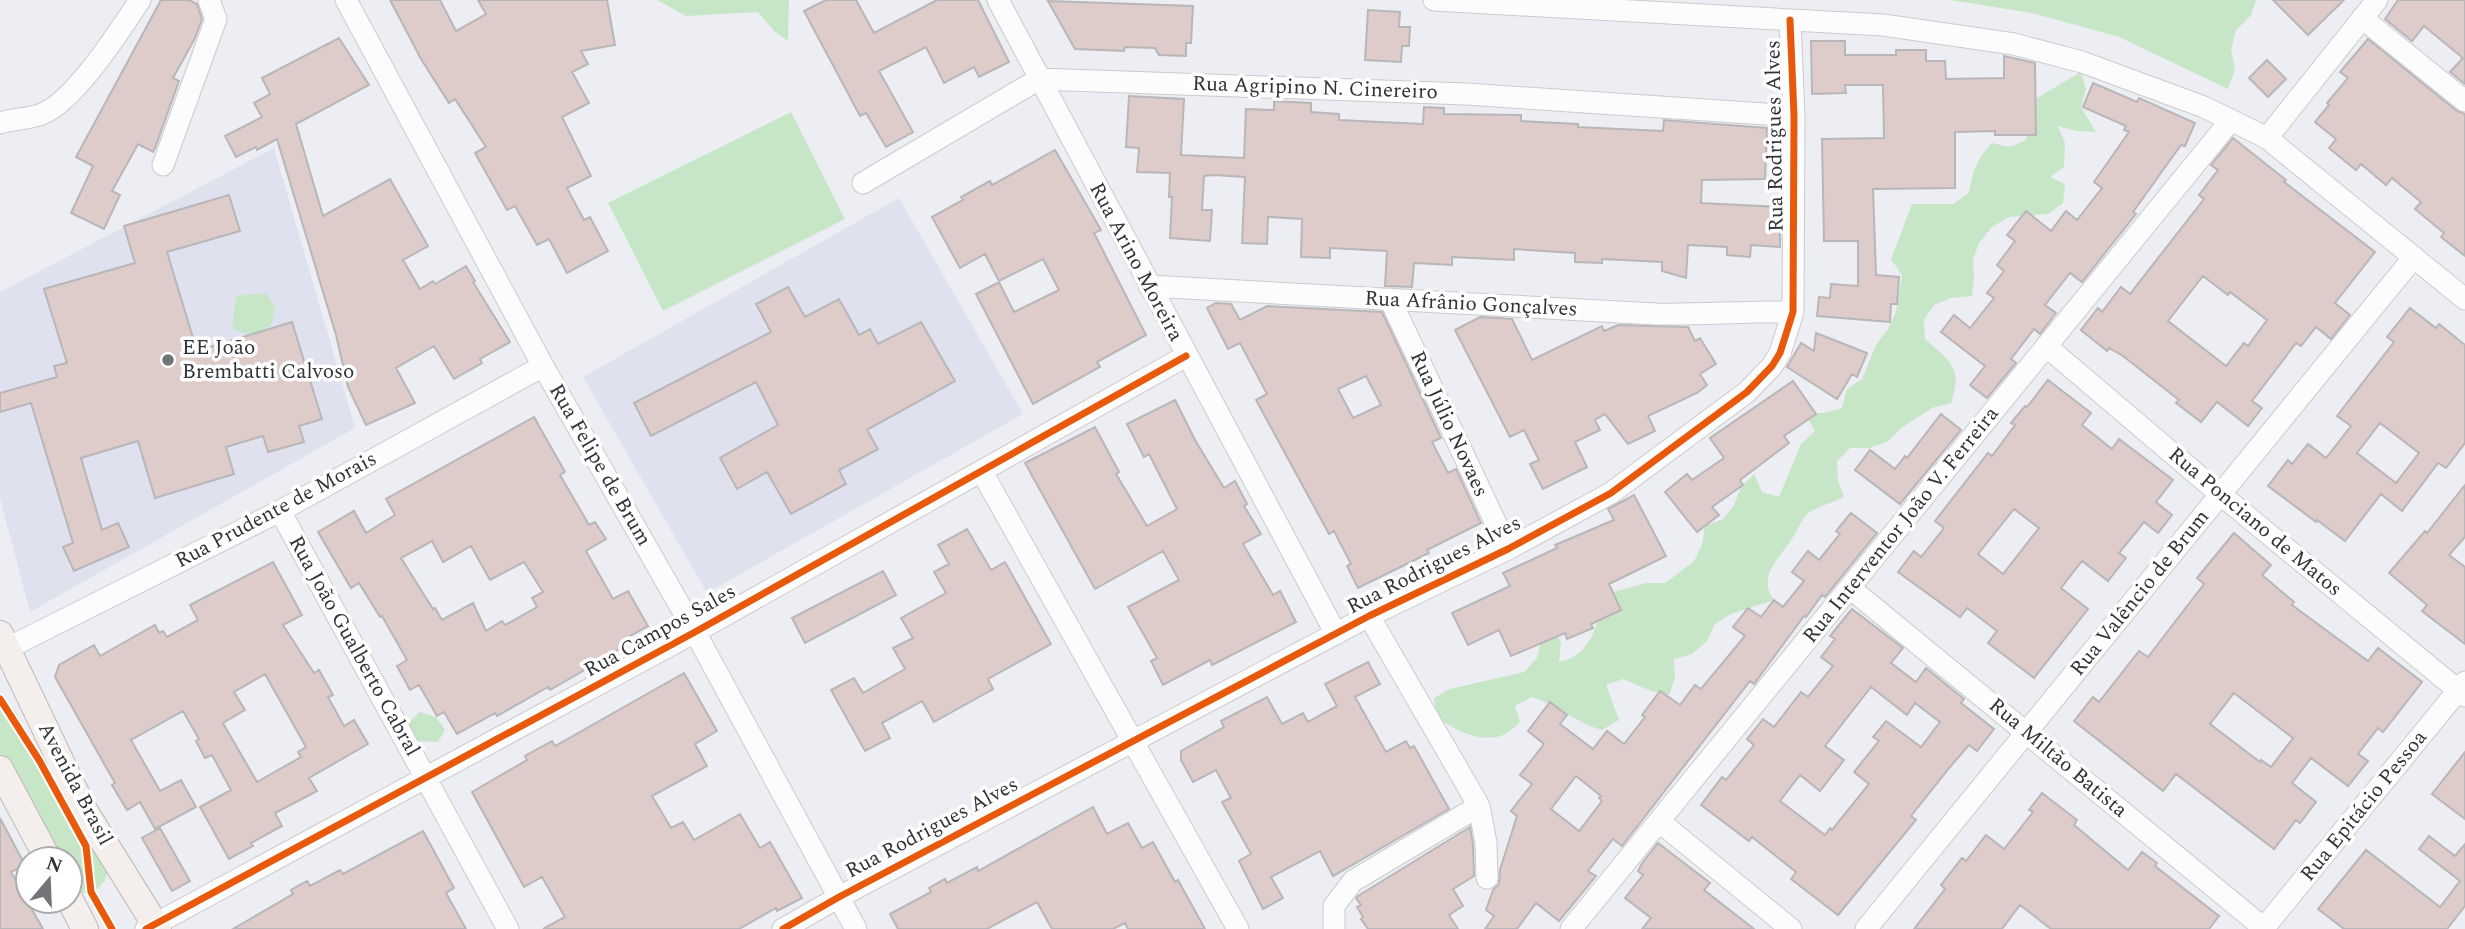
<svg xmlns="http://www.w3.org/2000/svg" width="2465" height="929" font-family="Spectral,serif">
	<rect width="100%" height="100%" fill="#edeef4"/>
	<path fill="#dfe2ee" d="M274,148L355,428L30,612L0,498V292Z
		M899,198L1023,414L707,593L583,377Z"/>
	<path fill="#c7e6c7" d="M657,0H789L788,41L774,31L758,12L686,16Z
		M1950,0H2256L2251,15L2236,30L2231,50L2235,69L2228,89L2119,37L2032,13Z
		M2081,72L2086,89L2081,107L2096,132L2077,131L2058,126L2065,143L2064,167L2050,177L2065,184L2063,203L2048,214L2009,217L1992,227L1979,243L1973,260L1974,278L1972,296L1951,298L1934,305L1924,320L1925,339C1951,362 1963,367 1951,403L1932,408L1900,429L1887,442L1869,448H1850L1837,461L1838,481L1844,497C1836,501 1813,509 1808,513C1801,520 1796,533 1790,542C1778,559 1757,578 1774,600L1731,614L1715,624L1707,641L1692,654L1674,659L1675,678L1669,695L1651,691L1623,679L1606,685L1619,720L1602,730C1576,723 1557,705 1532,697L1515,706L1520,722C1516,726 1511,731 1507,733C1485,746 1454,730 1437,717L1434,698L1450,689L1524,672L1537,658L1541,639L1552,625L1561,643L1559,662C1596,654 1594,621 1609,593L1646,583H1665L1680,572L1694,561L1702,545L1705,526L1723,519L1734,505L1741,487L1754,474L1762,492L1779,497L1801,444L1815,431L1805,413H1823L1842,408L1847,389L1862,379L1876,345L1888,329L1896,312L1902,275L1891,259L1912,204H1953L1969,193C1973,170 1976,160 1992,143L2010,147L2026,140L2032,101Z
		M791,112L845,219L663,311L608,203Z
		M266,293L275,308L272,324L255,338L232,328L236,296Z
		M0,707L14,709L107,872C106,891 77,902 70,882C68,876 70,866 70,859H57L0,758Z
		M420,712L436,717L445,730L438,742L414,741L406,725Z"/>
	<path fill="#ddccc9" stroke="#b8b6b9" stroke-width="2" fill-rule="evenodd" d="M161,0H189L197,4L202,19L195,38L173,78L179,81L155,148L153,152L138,144L112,191L120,195L104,229L71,213L93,166L76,157Z
		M390,0H440L456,31L486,14L478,0H607L615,45L581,51L588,64L572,72L589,103L562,117L591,176L567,188L584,220L590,217L608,251L567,273L549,239L537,245L515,206L507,210L475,153L486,147L455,99L449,103L421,59Z
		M826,0H856L874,33L937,0H978L1009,62L979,77L974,67L944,83L926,47L879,71L913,132L886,147L866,113L860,116L804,11Z
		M2273,0H2344L2308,35Z
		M2398,0H2465V84L2450,72L2463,58L2424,26L2412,41L2385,19Z
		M1048,1L1193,6L1191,43H1186V56L1159,55L1155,48L1125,47L1124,51L1075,49Z
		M1368,10L1400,12L1399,27H1410L1409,46H1402L1401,62L1365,60Z
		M339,38L369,85L296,124L323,216L390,179L428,246L403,260L420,289L433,281L435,284L466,266L475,281L473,282L510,342L480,359L482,363L454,379L434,346L396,368L415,403L366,425L348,387L336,335L277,139L257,150L256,147L236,157L225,136L262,117L254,103L270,94L262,78Z
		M2368,39L2457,111L2465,114V256L2441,237L2444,233L2415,209L2421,202L2392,178L2386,185L2361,164L2356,170L2329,148L2336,139L2315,122L2329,105L2327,103L2348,78L2340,72Z
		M1811,41H1845V55H1896V50H1926V61H1945L1946,79L2004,78V56L2035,63L2036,135H1995V131L1955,132V188L1873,189L1876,275L1899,277L1897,304H1891L1890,322L1817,316L1819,297L1830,298L1831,284L1858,286V241H1824L1822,139L1884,138L1883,85H1845L1846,93L1812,94Z
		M2267,60L2286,79L2268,97L2249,78Z
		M2093,83L2137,102L2139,98L2195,123L2185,146L2181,145L2133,212L2136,214L2082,282L2070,273L2045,305L2056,313L2040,334L2034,329L2011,359L2016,363L1987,398L1970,385L1985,366L1941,332L1954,315L1970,328L1994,298L1987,293L2004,271L1997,265L2015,241L2007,235L2026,211L2051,231L2066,211L2077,220L2102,188L2094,182L2129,132L2124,130L2126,126L2083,107Z
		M1129,96L1184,99L1181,155L1244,158L1246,109L1274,110V101L1311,103V112L1339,114V120L1423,124L1424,107L1444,108V114L1521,115V121L1578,124V127L1663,131L1664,120L1767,128L1765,179L1702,180L1701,203L1780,207V247L1751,245L1750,257L1727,255V247L1688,245L1686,278L1662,271V262L1602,259V263L1575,262V253L1514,249V260L1452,257V265L1414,263L1412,287L1385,286L1387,251L1330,248V258L1301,257L1302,219L1268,217L1267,244L1242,243L1245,177L1214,175L1204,176L1202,210H1212L1210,241L1170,238L1172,197H1169L1170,173L1137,172L1139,148L1126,147Z
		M2233,138L2286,180L2284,182L2375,252L2335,303L2350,315L2331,339L2316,327L2301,346L2296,343L2252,401L2262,408L2248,426L2217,402L2201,422L2176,403L2179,400L2123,356L2109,348L2107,351L2081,330L2098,308L2102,312L2121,287L2130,294L2204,199L2199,195L2218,170L2211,165ZM2203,276L2228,295L2230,292L2267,320L2248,346L2244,343L2226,366L2168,321Z
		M1055,150L1101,230L1094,233L1146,335L1097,362L1100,367L1033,404L976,294L999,282L1014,312L1059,290L1043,259L999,281L985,254L960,268L932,217L963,200L961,197L990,181L992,185Z
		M229,195L240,231L167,252L197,351L292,322L322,419L299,426L304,442L268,452L263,436L226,447L234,474L155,498L138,441L81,458L102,530L118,523L129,547L74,571L63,547L73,543L31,403L0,412V393L57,377L54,366L67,363L44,289L135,263L124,226Z
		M788,287L805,317L839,299L859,335L870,329L878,344L921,322L955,381L867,430L878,449L839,470L846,484L791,514L767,472L737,489L720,458L778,425L756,382L651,436L634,403L771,332L756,304Z
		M1216,303L1231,304L1240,320L1267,306L1382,312L1441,438L1432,442L1448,473L1456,469L1481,523L1427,550L1429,553L1358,588L1347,566L1351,564L1334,531L1329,534L1256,400L1267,394L1240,343L1228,349L1207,308ZM1366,376L1381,405L1353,418L1338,389Z
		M2410,308L2436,328L2439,324L2465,345V443L2446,468L2438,463L2402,511L2381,494L2345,541L2317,520L2316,522L2268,486L2288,460L2292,464L2308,444L2326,458L2351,426L2337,416L2394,342L2387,337ZM2380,423L2419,453L2396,483L2357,453Z
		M1480,317L1512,319L1532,360L1602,326L1604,331L1618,325L1688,327L1695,341L1700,338L1716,364L1700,374L1707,385L1697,393L1648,416L1655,431L1628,444L1605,414L1595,420L1600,430L1575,442L1587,467L1543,489L1530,464L1539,460L1524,430L1510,437L1455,330Z
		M1816,333L1867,353L1857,377L1852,374L1837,399L1787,367L1801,343L1814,351Z
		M2048,380L2091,413L2082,425L2112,449L2119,439L2173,480L2156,502L2172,515L2158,533L2144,522L2119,553L2126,558L2108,581L2082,561L2061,588L2088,609L2034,678L1988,643L1997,631L1967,608L1960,617L1898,572L1914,551L1921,557L1944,528L1935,521L1988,453L1992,456L2015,425L2011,423L2025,406L2027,407ZM2014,509L2039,528L2003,574L1978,554Z
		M1793,381L1816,414L1784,436L1789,443L1740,480L1743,485L1712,507L1719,515L1697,532L1665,492L1687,474L1692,480L1724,458L1710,438Z
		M1175,400L1195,440L1224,488L1235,481L1247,504L1244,506L1261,534L1243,544L1273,595L1280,591L1296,622L1212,665L1210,660L1163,685L1151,661L1157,658L1128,607L1179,580L1163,551L1095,589L1025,463L1095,427L1119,472L1116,474L1147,526L1177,509L1149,454L1144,457L1127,424Z
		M1941,414L1961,430L1900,504L1855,470L1870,450L1895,469L1905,456L1907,458Z
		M534,417L565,472L560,475L589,525L595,522L606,539L586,551L613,599L628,591L648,626L630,636L633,641L576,675L550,690L548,687L497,716L495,713L457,734L444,712L437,716L419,685L410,690L397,666L407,660L382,616L380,617L359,583L351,588L318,532L354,511L366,533L395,515L386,499ZM432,541L443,562L471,546L490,580L524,562L543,592L532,598L537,607L505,625L502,621L486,631L473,603L442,620L435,608L433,609L401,558Z
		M2465,485V537L2449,555L2465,567V644L2422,611L2427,605L2389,573L2425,531L2427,533Z
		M1634,495L1666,556L1609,584L1621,610L1591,624L1593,628L1567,639L1565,633L1511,656L1499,630L1468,645L1452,613L1510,586L1503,573L1557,548L1555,545L1614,520L1608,509Z
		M1851,513L1877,533L1825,597L1822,595L1806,617L1804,616L1754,684L1750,681L1622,846L1613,839L1588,871L1596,876L1559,921L1536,903L1517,929H1485L1494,916L1486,910L1493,890L1499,884L1500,870L1517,816L1511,811L1532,784L1520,775L1544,744L1528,731L1550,702L1567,715L1560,724L1593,749L1607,731L1624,744L1645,717L1642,715L1660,691L1680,705L1695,685L1701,689L1745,636L1733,627L1748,608L1761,617L1774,600L1783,607L1804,581L1792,572L1808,551L1819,560L1840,534L1836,531ZM1576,776L1601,796L1599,798L1602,801L1579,831L1551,809Z
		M967,529L991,570L1005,562L1051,644L988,679L993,689L934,722L922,701L882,723L890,738L865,751L831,690L854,678L863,693L905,669L893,648L913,638L901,618L946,593L934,572L949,564L938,545Z
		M2234,533L2271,565L2262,575L2294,602L2292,605L2368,661L2378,648L2422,682L2383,732L2378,728L2358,754L2368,761L2348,786L2311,758L2292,783L2316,802L2300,823L2296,820L2274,849L2176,774L2163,791L2074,721L2093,697L2099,702L2139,651L2148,657L2204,584L2197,578ZM2234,693L2293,738L2271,767L2261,760L2260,762L2210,724Z
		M273,562L302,615L283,625L314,673L319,670L333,695L328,697L344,726L354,720L368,744L309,778L317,791L275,813L282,826L251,843L253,846L229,859L200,807L231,790L212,755L205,758L196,741L199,739L183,711L131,740L160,791L181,780L196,807L155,829L140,802L127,810L112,785L115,783L55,677L59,665L94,645L100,656L155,625L159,633L163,631L167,637L198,620L190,605ZM265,674L306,747L298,752L301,757L257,782L223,723L245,710L234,692Z
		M883,571L896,595L805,643L792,618Z
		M1852,609L1903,648L1891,663L1916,682L1926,668L1964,699L1961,703L1994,729L1977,751L1969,745L1950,767L1911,816L1916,820L1838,915L1791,879L1796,872L1752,837L1749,841L1701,805L1722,777L1726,780L1754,745L1747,739L1763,719L1774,727L1801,692L1808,697L1833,666L1821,657L1835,639L1830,636ZM1871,687L1907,715L1915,703L1940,722L1921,747L1886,721L1873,737L1879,741L1854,772L1869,784L1832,830L1830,828L1825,835L1780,801L1800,775L1820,791L1844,760L1825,746Z
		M1368,662L1380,684L1355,697L1386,752L1406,741L1410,748L1414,746L1449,809L1333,876L1320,851L1271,877L1283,898L1263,909L1239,861L1251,854L1222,802L1231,798L1216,770L1193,782L1181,760V751L1224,727L1221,721L1267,697L1282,724L1303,713L1308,722L1337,706L1325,684Z
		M684,673L717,731L695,744L707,766L652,796L671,828L683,822L694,840L740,814L760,848L770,842L802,898L777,911L776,908L739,929H543L565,917L542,877L524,887L472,792L527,760L525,756L552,741L555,746Z
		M2465,752V819L2432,794Z
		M2042,793L2077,820L2074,825L2128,870L2142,852L2157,863L2155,866L2219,916L2209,929H2051L2020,905L2002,929H1914L1945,889L1941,885L1962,858L1966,861L1986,835L2004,849L2033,812L2029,810Z
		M1093,807L1107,834L1128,823L1142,848L1153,842L1175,882L1178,880L1205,929H1128L1125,923L1113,929H1052L1037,902L987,929H898L890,914L931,892L929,888L945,879L947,883L977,867L978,871Z
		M0,818L25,865L11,872L43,929H0Z
		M1470,827L1473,844L1474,876L1453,889L1463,906L1449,915L1458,929H1368L1361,919L1363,917L1357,907L1361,905L1356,898L1358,896Z
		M160,828L190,881L172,891L142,838Z
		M423,831L454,888L446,893L466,929H233L293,894L291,890L307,881L310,886L340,870L343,874Z
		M2429,836L2455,856L2465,844V906L2447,929H2344L2318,909L2366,850L2440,907L2460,881L2419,849Z
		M1658,843L1710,883L1704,890L1754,929H1642L1651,918L1625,898L1643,875L1638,871L1643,862Z"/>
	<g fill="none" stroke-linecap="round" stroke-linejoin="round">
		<defs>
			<path id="minor" d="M346,0L543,366L695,632L856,929
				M998,0L1336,634
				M1434,0L1883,25L2014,44L2082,62L2204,107L2267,138L2465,299
				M2362,18L2465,101
				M0,123C13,119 29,119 42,114C75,101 120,30 140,0
				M2267,138L2377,0
				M163,165L216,19L209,0
				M863,183L1039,79L1466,94L1794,116
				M1149,286L1656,314C1702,315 1747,311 1793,312
				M1390,299L1508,549
				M2046,346L2220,494L2465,696
				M982,472L1238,929
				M280,511L508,929
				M1850,588L2265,929
				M1369,616L1479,806L1486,843L1487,878
				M6,649L280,511L543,366
				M1660,822L1791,929
				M146,929L695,632L1186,356
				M783,929L839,897L1369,616L1508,549L1611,493L1747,392L1772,366L1780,353L1793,312L1794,116L1790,20
				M1334,929V906L1353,881L1479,806
				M1571,929L2231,120
				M1866,929L2414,257
				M2263,929L2465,682"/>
			<path id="major" d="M0,634L84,810L158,929
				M0,769L48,859
				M70,900L85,929"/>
		</defs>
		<use href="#minor" stroke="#cacbcf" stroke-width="23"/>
		<use href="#major" stroke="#c0b8b4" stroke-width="28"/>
		<use href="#minor" stroke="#fcfcfd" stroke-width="21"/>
		<use href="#major" stroke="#f4efec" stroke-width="26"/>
		<defs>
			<path id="cycleway" d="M0,699L39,760L86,846L91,892L112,929
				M146,929L695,632L1186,356
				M783,929L839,897L1369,616L1508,549L1611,493L1747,392L1772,366L1780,353L1793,312L1794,116L1790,20"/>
		</defs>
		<use href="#cycleway" stroke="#fff" stroke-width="11"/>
		<use href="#cycleway" stroke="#e8590c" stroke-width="7"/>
	</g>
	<circle fill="#737478" stroke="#fff" stroke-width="2.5" cx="168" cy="360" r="7"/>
	<g text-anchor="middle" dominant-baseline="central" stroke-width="7" stroke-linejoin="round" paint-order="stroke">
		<g font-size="21" fill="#323336" stroke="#fff">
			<text transform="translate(1315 88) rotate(2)">Rua Agripino N. Cinereiro</text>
			<text transform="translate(1775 136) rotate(-91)">Rua Rodrigues Alves</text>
			<text transform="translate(1136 262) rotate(62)">Rua Arino Moreira</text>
			<text transform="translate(1471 304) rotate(3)">Rua Afrânio Gonçalves</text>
			<text transform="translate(1449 424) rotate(65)">Rua Júlio Novaes</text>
			<text transform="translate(600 465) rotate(60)">Rua Felipe de Brum</text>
			<text transform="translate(276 510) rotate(-28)">Rua Prudente de Morais</text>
			<text transform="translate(2255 522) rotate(40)">Rua Ponciano de Matos</text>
			<text transform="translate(1901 525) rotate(-51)">Rua Interventor João V. Ferreira</text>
			<text transform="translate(1434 565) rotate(-27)">Rua Rodrigues Alves</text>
			<text transform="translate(2140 593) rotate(-51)">Rua Valêncio de Brum</text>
			<text transform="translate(660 631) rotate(-29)">Rua Campos Sales</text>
			<text transform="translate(354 646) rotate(61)">Rua João Gualberto Cabral</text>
			<text transform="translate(2058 758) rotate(40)">Rua Miltão Batista</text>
			<text transform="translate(75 784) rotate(62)">Avenida Brasil</text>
			<text transform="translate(2364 806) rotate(-51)">Rua Epitácio Pessoa</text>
			<text transform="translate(932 828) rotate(-28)">Rua Rodrigues Alves</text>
		</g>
		<g font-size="21" fill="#323336" stroke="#fff" text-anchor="start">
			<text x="182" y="348">EE João<tspan x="182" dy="24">Brembatti Calvoso</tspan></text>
		</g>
	</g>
	<g transform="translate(49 880) rotate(19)"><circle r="33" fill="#ffffff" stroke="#adadaf" stroke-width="2"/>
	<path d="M0-5L12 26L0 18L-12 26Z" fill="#737478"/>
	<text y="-10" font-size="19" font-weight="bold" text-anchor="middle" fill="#323336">N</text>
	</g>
</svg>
